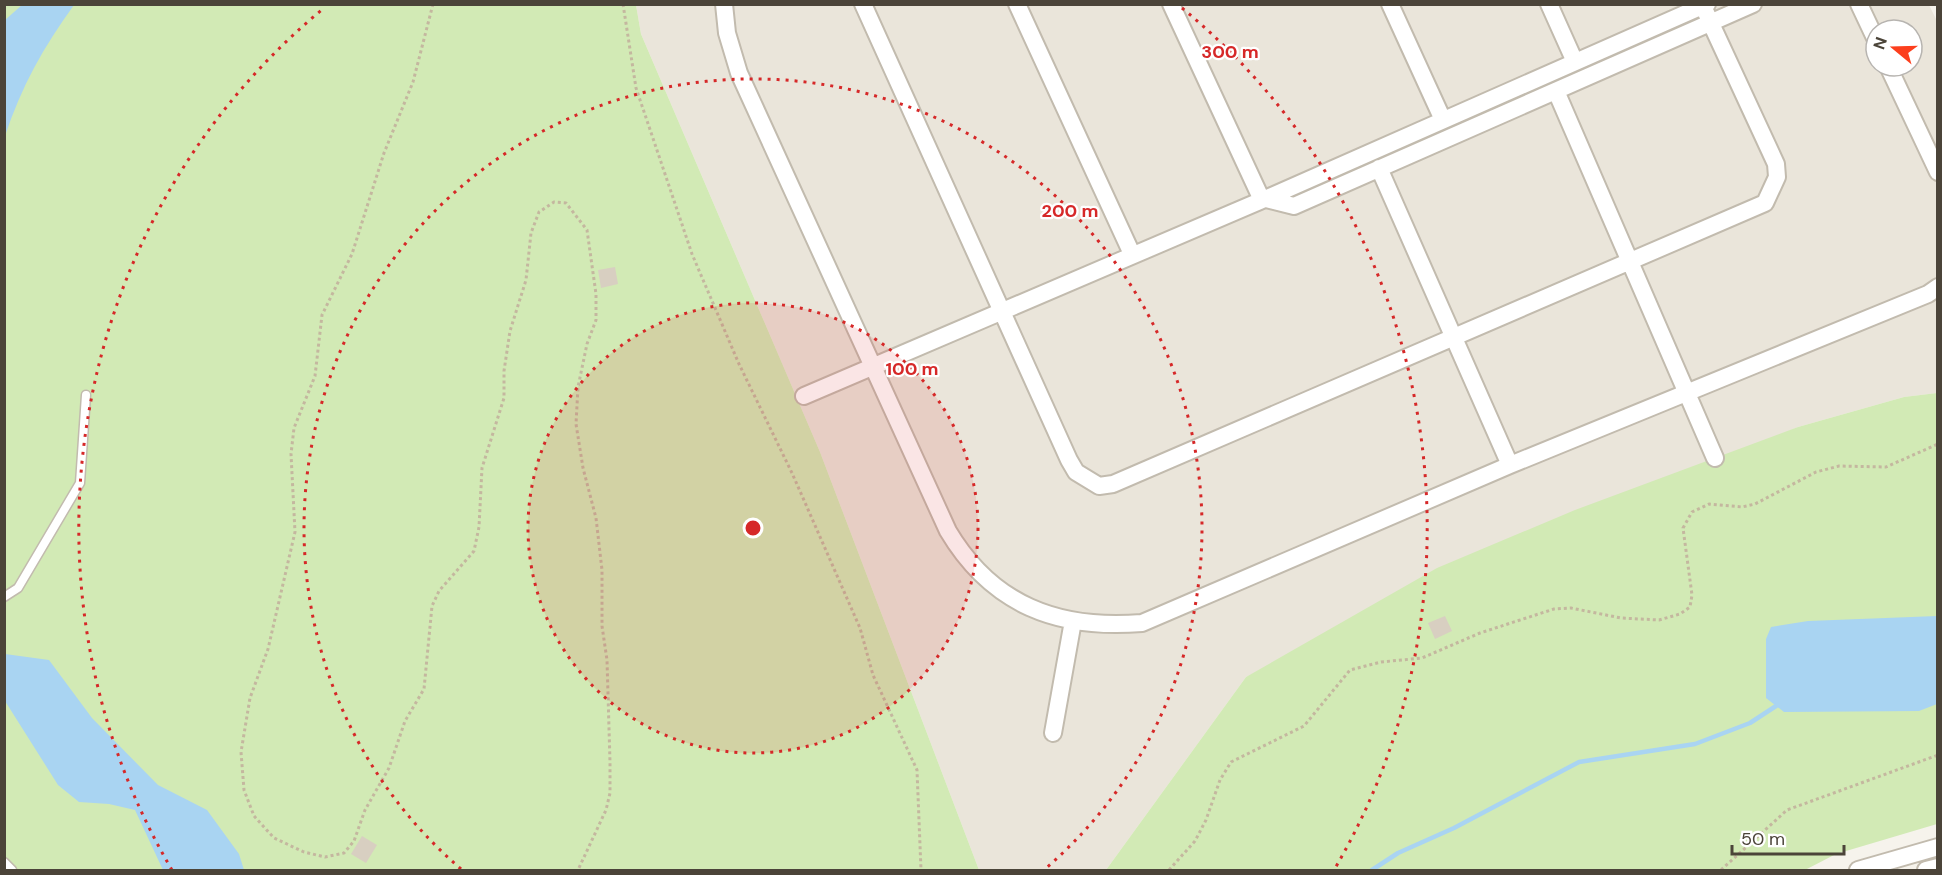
<svg xmlns="http://www.w3.org/2000/svg" width="1942" height="875" font-family="'DM Sans',sans-serif">
	<rect width="100%" height="100%" fill="#f6f3ec"/>
	<path fill="#eae5da" fill-rule="evenodd" d="M636,5H1929L1938,23L1937,393L1904,397L1798,427L1246,677L1106,870H979L820,452L641,34ZM1876,30H1912V66H1876Z"/>
	<path fill="#d2eab5" d="M5,5H636L641,34L820,452L979,870H5Z
		M1937,393V824L1836,854L1805,870H1106L1246,677L1437,568L1575,510L1798,427L1904,397Z"/>
	<path fill="#a9d4f2" d="M22,5H74C44,46 21,87 5,136V20Z
		M1937,616V704L1919,711L1784,712L1766,698V639L1771,627L1808,621Z
		M5,654L49,660L92,718L158,785L207,810L239,854L244,870H163L135,810L109,804L79,802L58,785L5,701Z"/>
	<g fill="none" stroke-linecap="round" stroke-linejoin="round">
		<path stroke="#a9d4f2" stroke-width="4.5" d="M1372,870L1398,853L1454,828L1579,762L1695,744L1750,723L1776,706"/>
	</g>
	<path fill="#d8cfc1" d="M615,267L618,284L601,288L598,270Z
		M1445,616L1452,631L1435,639L1428,623Z
		M362,836L377,845L366,863L351,854Z"/>
	<g fill="none" stroke-linecap="round" stroke-linejoin="round">
		<defs>
			<path id="lane" d="M4,597L18,588L80,483L86,395
				M4,862L12,870"/>
			<path id="street" d="M724,4L727,33L739,73L948,531C992,605 1058,630 1142,623L1510,465L1928,294L1938,287
				M863,4L1069,460L1076,472L1099,486L1113,484L1765,203L1777,177L1776,164L1702,4
				M1017,4L1132,254
				M1171,4L1261,198
				M1390,4L1443,120
				M1549,4L1575,62
				M1859,4L1876,40
				M1888,66L1938,172
				M1556,91L1715,458
				M1379,168L1510,465
				M1262,198L1294,206L1753,4
				M804,396L1274,195L1707,4
				M1053,733L1073,621
				M1858,870L1938,847
				M1926,870L1938,867"/>
		</defs>
		<use href="#lane" stroke="#c2bbae" stroke-width="11"/>
		<use href="#street" stroke="#c2bbae" stroke-width="20"/>
		<path stroke="#c4b79f" stroke-width="3" stroke-dasharray="3 3" stroke-linecap="butt" d="M433,4L413,82L384,153L352,254L322,315L315,376L294,428L291,454L295,532L268,649L250,698L241,752L244,790L254,816L274,838L304,852L325,857L344,853L354,841L365,810L389,768L405,721L424,689L432,606L439,591L474,551L479,527L482,468L504,398V371L510,331L526,280L531,233L539,212L554,202L566,203L587,230L596,294V320L587,344L578,387L576,424L583,468L596,518L602,570V626L607,660L610,762V793L606,810L578,870
			M623,4L636,88L692,254L739,364L792,473L860,628L873,675L917,770L921,870
			M1169,870L1195,841L1206,820L1220,780L1231,762L1304,726L1350,670L1381,662L1422,658L1480,633L1554,609L1571,608L1621,618L1659,620L1680,614L1690,607L1692,595L1683,528L1692,512L1709,504L1742,507L1755,504L1816,472L1839,466L1886,467L1938,444
			M1721,870L1787,810L1938,755"/>
		<use href="#lane" stroke="#fff" stroke-width="8"/>
		<use href="#street" stroke="#fff" stroke-width="16"/>
	</g>
	<circle cx="753" cy="528" r="225" fill="#d62828" fill-opacity=".12"/>
	<g fill="none" stroke="#d62828" stroke-width="3" stroke-dasharray="3 6">
		<circle cx="753" cy="528" r="225"/>
		<path d="M461 869A449 449 0 1 1 1045 869"/>
		<path d="M172 870A674 674 0 0 1 324 8M1182 8A674 674 0 0 1 1334 870"/>
	</g>
	<circle cx="753" cy="528" r="9" fill="#d62828" stroke="#fff" stroke-width="3"/>
	<g font-size="18" text-anchor="middle" font-weight="bold" fill="#d62828" stroke="#fff" stroke-width="4.5" stroke-linejoin="round" paint-order="stroke">
		<text x="1230" y="58">300 m</text>
		<text x="1070" y="217">200 m</text>
		<text x="912" y="375">100 m</text>
	</g>
	<rect width="1942" height="875" fill="none" stroke="#4b4439" stroke-width="12"/>
	<g transform="translate(1894 48) rotate(289)"><circle r="28" fill="#ffffff" stroke="#b7b4b0" stroke-width="1.5"/>
	<path d="M0-4.5L10 22L0 15L-10 22Z" fill="#fc3f1d"/>
	<text y="-9" font-size="16" font-weight="bold" text-anchor="middle" fill="#4b4439">N</text>
	</g>
	<path d="M1732 845v9h112v-9" fill="none" stroke="#4b4439" stroke-width="3"/>
	<text x="1741" y="845" font-size="18" fill="#4b4439" stroke="#ffffff" stroke-width="4.5" paint-order="stroke">50 m</text>
</svg>
